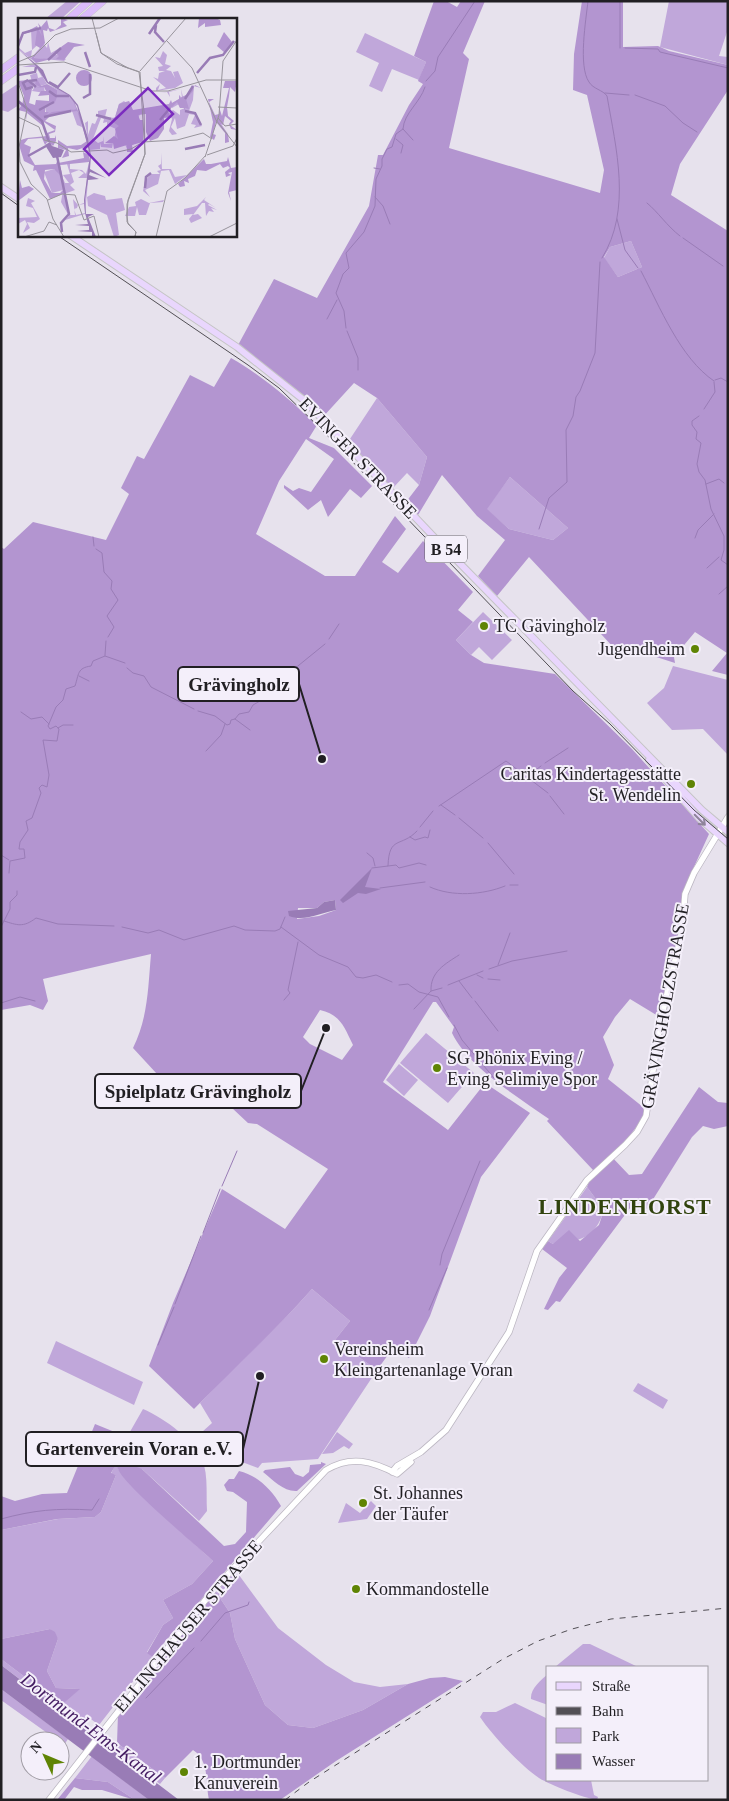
<svg xmlns="http://www.w3.org/2000/svg" width="729" height="1801" font-family="Georgia,serif">
	<rect width="100%" height="100%" fill="#e7e2ed"/>
	<path fill="#c0a7da" d="M67,1H81L61,19H45Z
		M669,1H728V29L719,56L728,57V65L660,47Z
		M365,33L426,62L419,80L392,69L382,92L369,86L379,63L356,52Z
		M19,83V105L8,112L1,110V95Z
		M631,241L642,267L618,277L604,258L610,247Z
		M377,398L427,457L419,485L407,473L392,489L346,445Z
		M510,477L568,528L553,540L509,529L486,509Z
		M483,612L512,640L492,660L479,647L471,655L456,640Z
		M673,666L728,680V755L703,729L672,730L647,703L664,688Z
		M426,1033L474,1073L448,1103L400,1063Z
		M399,1064L418,1080L404,1096L386,1080Z
		M587,1187L604,1210C595,1239 580,1241 553,1244L548,1241Z
		M312,1289L350,1321L335,1340L377,1370L318,1459L262,1463L258,1468L242,1462L214,1460L200,1441L205,1435L202,1432L212,1423L200,1403C237,1364 277,1329 312,1289Z
		M56,1341L143,1382L134,1405L47,1363Z
		M638,1383L668,1400L663,1409L633,1391Z
		M143,1409C164,1418 197,1441 204,1465C208,1480 206,1496 207,1511L199,1521L142,1469H118L142,1496L213,1561L192,1584L163,1600L173,1618L163,1625L147,1652L152,1657L99,1725L88,1717L83,1722L94,1731L93,1734L1,1665V1659L62,1705L79,1689L56,1688L47,1671L58,1639L50,1629L1,1639V1530L58,1519L95,1517L101,1512L116,1475L111,1474L127,1437Z
		M337,1432L353,1444L349,1449L344,1446L333,1453L322,1454Z
		M371,1501L376,1506L367,1519L338,1523L346,1503L360,1513Z
		M236,1571L278,1628L326,1665L354,1682L380,1687L408,1684L363,1710L313,1728L288,1725L265,1705L235,1639L230,1613L216,1592Z
		M583,1644H590L638,1667H555Z
		M548,1674V1705L531,1699C530,1689 541,1680 548,1674Z
		M1,1689L68,1739L64,1745L1,1700Z
		M515,1703L548,1719V1780H591L594,1795L598,1797L597,1800C584,1798 550,1785 539,1778C521,1766 492,1735 480,1717L483,1712H496Z
		M117,1743L165,1778L160,1784L110,1747Z
		M92,1756L149,1800H135L108,1782L75,1778Z"/>
	<path fill="#b395d0" fill-rule="evenodd" d="M434,1H446L457,7L461,1H485L463,53L469,59L449,148L600,193L604,170L587,95L573,90L574,54L582,1H623V47L658,46L669,51L728,65V90L680,164L671,195L728,231V675L712,671L727,653L695,632L674,657L675,663L622,646L615,649L529,557L497,596L478,576L505,540L477,516L442,475L418,515L406,502L419,485L427,457L377,398L354,383L322,418L237,347L274,279L317,298L369,206L378,155H383L409,105L423,84L418,81L426,62L414,56ZM631,241L642,267L618,277L604,257L610,247ZM510,477L568,528L553,540L509,529L487,509Z
		M231,358C264,377 289,399 317,425L309,438L334,448L372,486L361,498L350,489L328,517L321,500L308,510L284,488V485L293,491L299,488L311,492L334,459L306,439L279,481L256,534L325,576H355L395,516L406,529L382,562L398,573L423,541L473,592L458,610L473,622L456,640L471,655L484,663L555,674L632,749L709,834L683,891L676,953L658,1016L630,999L615,1017L603,1037L614,1065L608,1079L643,1107L645,1116L623,1144L610,1155L629,1175L642,1174L699,1087L718,1102L728,1103V1126L714,1129L703,1126L692,1137L647,1209L636,1200L560,1302L556,1301L548,1310L544,1309L559,1278L567,1268L542,1249L548,1241L553,1244L569,1230L580,1241L599,1225L604,1210L587,1187L593,1170L547,1121L549,1119C517,1096 469,1068 452,1033L454,1027L436,1002H433L383,1082L448,1130L485,1083L530,1113L481,1177L430,1316L409,1358L393,1348L377,1370L335,1340L350,1321L312,1289C275,1331 233,1369 194,1409L149,1366L173,1303L222,1189L285,1229L328,1169L257,1124L248,1123L216,1093L181,1100L133,1048C148,1018 148,988 151,954L43,979L48,1001L43,1010L30,1005L1,1010V547L4,549L33,522L106,540L129,494L121,488L137,456L144,459L190,375L214,387ZM335,900L336,910L319,916L297,919L298,908H317L324,902ZM320,1010C341,1015 344,1027 353,1045L342,1060L310,1044L303,1037Z
		M95,1424L127,1437L118,1460L142,1469L224,1546L235,1544L246,1532L247,1502L233,1492L227,1491L224,1485L229,1479H234L239,1471C257,1475 272,1490 281,1506L152,1657L147,1653L163,1625L173,1618L163,1600L192,1584L213,1561C197,1546 123,1484 118,1469C117,1467 118,1464 118,1461L111,1473L116,1475L101,1512L95,1517L57,1519L1,1530V1496L15,1501L42,1494L67,1493Z
		M321,1462L326,1464L297,1491C284,1492 273,1480 263,1472L265,1470L290,1467L295,1474L303,1477L309,1472L310,1465L321,1464Z
		M216,1592L230,1613L235,1639L265,1705L288,1725L313,1728L363,1710L408,1684L430,1678L445,1677L463,1681L336,1761L280,1800H209C205,1782 210,1761 193,1750L165,1778L117,1743L118,1714Z
		M50,1629L55,1632L58,1639L47,1671L56,1688L80,1689L62,1705L1,1659V1639Z
		M75,1778L108,1782L135,1800L102,1790H82L74,1787L64,1800H57Z"/>
	<path fill="#997cb6" d="M372,868L365,887L381,889L366,894L358,893L343,903L340,900Z
		M335,900L336,910C320,913 305,922 289,916L288,911L317,908L324,902Z
		M1,1665L179,1800H149L1,1689Z"/>
	<g fill="none" stroke-linecap="round" stroke-linejoin="round">
		<path stroke="#997cb6" stroke-width="1" d="M588,1C586,20 578,66 589,82C593,89 603,90 607,96C616,148 632,210 602,258
			M620,1V48
			M625,48L658,49L660,52L728,68
			M426,81L435,71L438,57L475,1
			M605,93L629,95
			M635,95L665,106L683,123L697,132
			M403,129L413,140
			M396,139L403,145L401,153
			M374,168L380,169
			M375,197L383,206L390,224
			M647,203C658,212 667,226 680,236
			M617,219L625,250L638,268
			M683,238L723,266
			M641,271C660,307 680,358 714,381
			M327,319L337,300
			M346,328L344,311L336,293L343,274L349,268L346,253L364,232L375,206L376,179L382,166V159L387,149L392,147L396,134L403,129C404,113 420,103 425,87
			M347,331L358,358V370
			M715,380L721,378L728,382
			M704,409L715,392L714,382
			M699,416L692,421V425L697,432L696,439L701,443L697,464L699,472L705,480L711,509L724,536V550L721,560L728,565
			M706,484L719,479L724,483
			M539,529L549,498L567,482L566,430L573,416L576,397L580,391L595,353L600,262
			M93,537L94,546
			M695,538L698,530L714,514
			M96,549L102,553L104,572L112,581L111,589L118,600L107,616L114,627L108,637
			M707,568L719,557
			M719,594L728,586
			M728,609V607
			M329,639L339,624
			M105,655L106,641
			M105,656L125,663
			M127,668L133,673L144,676L151,687L194,709
			M79,676L89,681
			M286,681L288,674L325,644
			M198,711L215,716L227,725L230,724L231,720L235,719L239,714L249,712L253,705L260,701L262,697L269,698L272,685H278L282,682
			M21,712L31,719L42,717L49,724
			M235,719L250,730
			M58,728L63,725H73
			M206,751L221,735L225,724
			M545,763L568,748
			M528,776L541,766
			M550,796L564,814
			M441,805L455,815
			M439,806L506,761L548,793
			M459,818L483,838
			M420,827L433,811
			M410,837L415,840L425,837L428,838L430,830
			M488,843L514,874
			M367,853L373,858L375,866
			M1,855L9,860
			M388,866L396,865L399,868L419,863L426,865
			M372,868L388,866C389,835 401,848 417,831
			M9,873L10,861L25,858L24,849H19L20,842L28,830L26,821L32,818L41,793L39,788L42,785L47,787L49,775L43,740L57,741L59,729L56,726L50,729L48,726L56,707L63,700L66,689L75,686C79,674 77,668 91,666L93,661L105,656
			M510,885H518
			M430,887C452,897 483,895 505,886
			M380,888L425,882
			M4,921C17,925 23,928 36,918L58,924L114,926
			M1,927L10,909V902L17,895V891
			M122,927L148,933L159,930L184,940L234,926L245,930L275,931L280,929L285,917
			M281,927L319,955L348,967L356,977L363,978L376,975L392,982
			M498,965L510,933
			M489,969L512,961L567,951
			M477,975L483,978
			M488,979L500,980
			M459,981L472,998
			M399,985L408,984L419,992L438,997L449,1017
			M448,985L483,971
			M431,991C430,972 445,964 459,955
			M284,1000L290,993L288,990L298,942
			M475,1001L498,1031
			M1,1003L20,997L35,1001
			M414,1009L431,991L442,988
			M454,1025L462,1040L494,1078
			M222,1186L237,1151
			M203,1233L220,1189
			M440,1265L442,1254L480,1161
			M175,1304L201,1236
			M429,1310L447,1268
			M158,1345L174,1307
			M1,1519C34,1510 57,1508 92,1510L99,1499
			M201,1641L225,1613L248,1605L249,1602
			M146,1698L194,1648"/>
		<defs>
			<path id="secondary" d="M392,1472L397,1466L421,1452L446,1430L509,1332L537,1251L587,1180L625,1145L637,1132L646,1116L661,1019L682,931L685,894L694,873L728,817
				M49,1800L214,1589L326,1470C351,1455 372,1461 397,1474L411,1462"/>
			<path id="primary" d="M1,187L19,199
				M70,235L237,347L305,401L433,536L702,810L728,832
				M649,760L699,818L728,843"/>
			<path id="highway" d="M69,19L89,1
				M82,19L103,1
				M1,70L19,57
				M1,81L19,68"/>
		</defs>
		<use href="#secondary" stroke="#bcb7c2" stroke-width="7"/>
		<use href="#primary" stroke="#c5c5c6" stroke-width="8"/>
		<use href="#highway" stroke="#c5c5c6" stroke-width="8"/>
		<use href="#secondary" stroke="#fff" stroke-width="5.5"/>
		<use href="#primary" stroke="#e9d6fd" stroke-width="6"/>
		<use href="#highway" stroke="#dbbbfb" stroke-width="7"/>
		<path stroke="#524f55" stroke-width="1" d="M1,193L19,206
			M57,235L248,365L279,388L323,431L573,691L610,724L694,810L728,839"/>
		<path stroke="#524f55" stroke-width="1" stroke-dasharray="6 6" stroke-linecap="butt" d="M285,1800L309,1782L503,1659L538,1641L572,1629L611,1619L728,1608"/>
	</g>
	<defs><path id="oneway-shaft" d="M-6 0H5M1.5-3L5.5 0L1.5 3" fill="none" stroke-width="1.6" stroke-linecap="round" stroke-linejoin="round" transform="scale(1.25)"/></defs>
	<use stroke="#8f849b" href="#oneway-shaft" transform="translate(700 820) rotate(45)"/>
	<g fill="#5f8404" stroke="#f4effa" stroke-width="2">
		<circle cx="484" cy="626" r="5"/>
		<circle cx="695" cy="649" r="5"/>
		<circle cx="691" cy="784" r="5"/>
		<circle cx="437" cy="1068" r="5"/>
		<circle cx="324" cy="1359" r="5"/>
		<circle cx="363" cy="1503" r="5"/>
		<circle cx="356" cy="1589" r="5"/>
		<circle cx="184" cy="1772" r="5"/>
	</g>
	<g text-anchor="middle" dominant-baseline="central" stroke-width="4" stroke-linejoin="round" paint-order="stroke">
		<rect fill="#f4effa" stroke="#605d64" stroke-width="1" x="425" y="535.5" width="42" height="27" rx="4"/>
		<g font-size="16" font-weight="bold" fill="#211f23">
			<text x="446" y="549">B 54</text>
		</g>
		<g font-size="18" fill="#211f23" stroke="#f4effa">
			<text transform="translate(358 458) rotate(46)">EVINGER STRASSE</text>
			<text transform="translate(665 1006) rotate(-80)">GRÄVINGHOLZSTRASSE</text>
			<text transform="translate(188 1626) rotate(-50)">ELLINGHAUSER STRASSE</text>
		</g>
		<g font-size="18" fill="#211f23" stroke="#f4effa" text-anchor="start">
			<text x="494" y="626">TC Gävingholz</text>
			<text x="685" y="649" text-anchor="end">Jugendheim</text>
			<text x="681" y="774" text-anchor="end">Caritas Kindertagesstätte<tspan x="681" dy="21">St. Wendelin</tspan></text>
			<text x="447" y="1058">SG Phönix Eving /<tspan x="447" dy="21">Eving Selimiye Spor</tspan></text>
			<text x="334" y="1349">Vereinsheim<tspan x="334" dy="21">Kleingartenanlage Voran</tspan></text>
			<text x="373" y="1493">St. Johannes<tspan x="373" dy="21">der Täufer</tspan></text>
			<text x="366" y="1589">Kommandostelle</text>
			<text x="194" y="1762">1. Dortmunder<tspan x="194" dy="21">Kanuverein</tspan></text>
		</g>
		<g font-size="19" font-style="italic" fill="#441c62" stroke="#f4effa">
			<text transform="translate(91 1728) rotate(37)">Dortmund-Ems-Kanal</text>
		</g>
		<g font-size="22" font-weight="bold" letter-spacing="1" fill="#31430e" stroke="#f4effa">
			<text x="625" y="1206">LINDENHORST</text>
		</g>
	</g>
	<g transform="translate(18 18)">
		<rect width="219" height="219" fill="#e7e2ed"/>
		<path d="M27,9L24,12V23L14,32L13,39L18,45L0,31V29L7,35L14,32L13,12ZM30,24L33,35L40,31L36,35L39,37L43,35L44,29L51,25L55,29L52,32L50,29H47L49,34L42,39L48,41L46,43L16,40L26,26L29,30ZM145,33L149,37L147,46L153,48L148,52L153,53L157,60L155,54L160,53L165,65L157,70L138,73V70L142,66L140,72L148,70L135,59L140,61L141,55L147,53H141L140,49L145,48L137,39L142,40ZM17,46L29,66L48,75L57,85L68,116L71,132L63,101L64,109L59,107L54,93H59L61,98L57,85L58,91L28,98V88L33,87L39,72L29,66L22,68L26,69L27,75L14,73L16,70L12,57L19,55L20,60L24,59L18,49H4ZM175,67L176,68L175,82L171,93L178,95L184,108L176,110L178,107L173,106L177,97L171,96L167,108L159,111L157,100L153,109L159,116L154,117L151,113L154,101L151,95L155,92L162,97V92L167,90H162L161,86L154,90L151,87L161,81V77L164,80L163,71L151,74L152,79L149,74L142,75L163,71L165,79L172,75ZM106,83L109,86L111,83L115,94L122,96L119,103L125,102L116,126L109,131L105,121L96,122L98,111L89,107V104L85,105L86,101L83,100L75,121L80,125L85,123V118L86,126L95,125L94,130L83,129L82,125V131L72,132L67,105L70,103V117L74,105L77,106L80,99V93L89,91L87,99L97,100L101,86ZM143,135L144,151H153L157,159L169,157L157,166L151,152L143,153L140,166L127,172L132,179L125,173L127,163L133,156H142L139,153L143,152L140,148L143,146ZM72,141L67,196L47,202L51,198L43,184L45,172L34,175L26,154L36,151L42,154L47,165H51L45,157L52,156L49,146L41,147L52,144V151L64,152L68,156ZM61,152L66,155L60,160H69L66,185L60,187L66,186L67,195L58,197L56,191L59,190L60,187L55,181L57,197H52L46,176L57,172L52,167L56,164L53,155ZM76,175L87,178L88,182L104,180L107,192L98,195L101,217L96,219L89,197L70,188L69,179ZM188,179L186,182L198,190L191,186L190,187L199,192L193,190L196,194L191,193L188,198L187,185H184L175,197L180,196L184,200L173,205L171,201L175,196L166,197V191L179,188ZM10,180L17,183L13,185L22,201L16,205L9,204L12,210L5,215L9,206L7,202L0,206V200L19,199L15,190L8,188ZM123,181L131,185L146,182L145,184L132,185L128,197H121L119,189L117,198H107L111,189L118,188L117,184Z" fill="#c0a7da" fill-rule="evenodd"/>
		<path d="M43,0L50,2L45,4L49,8L32,14L30,10L29,13L25,12L27,25L16,40L33,41L18,45L13,40L22,30L17,27L19,12L2,17L19,8L24,18L20,5L23,9L29,2L31,10L37,12L43,7ZM181,0H197L202,2L203,7L187,9V5L180,10ZM206,14L214,24L207,35L199,28ZM50,24L67,27L56,29L46,42L38,41L41,38L36,34ZM58 60a8 8 0 1 1 16 0a8 8 0 1 1-16 0ZM19,61L23,68L29,66L39,72V78H51L39,79L37,84L28,88L27,94H31L28,97L34,94L58,91L55,82L62,97L68,118L70,128L59,132L50,130L51,138L44,140L48,132L40,130V122L49,128L63,127L69,123L59,93L34,96L27,103L38,108L37,114L31,116L32,120H37L38,117V123L35,128L30,123L27,127L24,120L10,121L6,126L13,129L11,137L17,147L38,146L40,141V145L66,140L65,134L71,137V144L42,147L45,160L36,151L27,152L26,161L34,175H42L45,172V176L32,181L18,152L15,153L16,148L6,143L1,127L3,122L9,120L29,118V115L37,112L26,104L25,108L9,95L8,102V94L0,92L3,88L0,84L4,87L6,78L0,63L10,62L15,68L10,71H14L11,85L17,87L18,82L31,83V77L20,78L23,73H28L26,69L17,70L22,69L17,66ZM207,63H219L217,74L212,69L211,78L209,89L210,98L216,103L212,107L219,112L213,111L211,106L213,103L207,98L205,107L203,106L210,116L211,124L207,125V115L198,104L195,116L198,117L196,122L192,119L195,104L190,81H196L191,84L197,97L201,96V89L204,98L211,70H205ZM177,67L183,70L176,68L175,73L168,81L171,91L167,90L166,94V90H162L159,84L150,93L153,99L146,100V111L140,120L132,123L128,114V96L120,97L122,102H125V124L114,127L115,134H109V127L96,131L95,125H87L96,118L100,121L97,111L101,108L92,102L97,99L101,86L111,83L115,92L151,86L153,82L154,85L161,81V77L162,80L172,75ZM210,139L213,150L219,149V172L211,174L213,183L210,175L214,154L210,155L213,157L198,163L208,159L207,154L212,150L210,148L205,150L202,146L188,153L179,152L177,158L170,161L171,165L166,163L167,168L162,169L160,166L186,141L188,146H193L209,143ZM2,162L4,170L11,168L16,171L0,183Z" fill="#b395d0"/>
		<path d="M0,31L25,52L30,64L52,77L60,87L70,120L73,138L72,151L88,160L72,154L71,157L81,161L70,162L67,181L68,196H76L70,199L78,219H63L74,218V214L59,213L71,212V208L57,207L70,206L67,195L66,182L72,137L59,88L50,77L29,65L17,47ZM32,124L34,128L46,132L43,139L35,140L27,127Z" fill="#997cb6"/>
		<path fill="none" stroke="#997cb6" stroke-width="2.5" d="M138,7L137,14L146,24M131,16L142,0M0,28L5,15L23,10M67,34L72,49M30,42L43,30M179,55L192,40L205,37L216,23M0,57L17,54L18,49M10,62L5,65L8,71L15,69M31,64L40,69L52,55M18,69L11,63L19,62M31,73L38,78H51M65,80L72,76V56M167,81L175,68M0,83L24,103L31,124M21,92L36,84M167,93L177,95L183,107M78,97L93,101M26,99L53,93M142,102L152,90M167,131L187,127M10,138L28,128M39,138L51,196L43,205L44,214M127,170L128,159L133,155"/>
		<path fill="none" stroke="#98949c" stroke-width="1" d="M74,0L83,35L99,46L122,54M78,15L83,35L110,50M149,23L174,50L198,102L219,129M0,44L17,37L37,17L53,11L82,10L101,0M0,47L46,44L134,73H150L188,62H219M104,48L121,54L126,93L127,136L109,186V204L118,214L117,218M122,53L168,0M0,64L9,91L1,129L2,144L13,166L29,181L35,201L46,219M200,89L219,90M0,99L21,109L26,122L39,125L53,134L89,132L95,135L113,131L125,124L159,122L185,115L194,121M200,100L207,108L219,106M189,137L215,128L219,120M187,139L201,97L205,43L219,22M30,182L44,176L57,177L66,202L76,198L81,219M6,219L26,213L31,204L39,207M117,219L118,214L110,206L109,198L110,182L127,136L122,54M138,219L149,173L167,160L188,137M191,219L219,205"/>
		<path fill="#7b2cbf" fill-opacity="0.15" stroke="#7b2cbf" stroke-width="2.5" d="M130,70L155,96L91,157L66,131Z"/>
		<rect width="219" height="219" fill="none" stroke="#211f23" stroke-width="2.5"/>
	</g>
	<path fill="none" stroke="#211f23" stroke-width="2" d="M322 759L299 684M326 1028L301 1091M260 1376L243 1449"/>
	<g fill="#211f23" stroke="#f4effa" stroke-width="2">
		<circle cx="322" cy="759" r="5"/>
		<circle cx="326" cy="1028" r="5"/>
		<circle cx="260" cy="1376" r="5"/>
	</g>
	<g fill="#f4effa" stroke="#211f23" stroke-width="2">
		<rect x="178" y="667" width="121" height="34" rx="5"/>
		<rect x="95" y="1074" width="206" height="34" rx="5"/>
		<rect x="26" y="1432" width="217" height="34" rx="5"/>
	</g>
	<g font-size="19" text-anchor="middle" font-weight="bold" fill="#211f23">
		<text x="239" y="691">Grävingholz</text>
		<text x="198" y="1098">Spielplatz Grävingholz</text>
		<text x="134" y="1455">Gartenverein Voran e.V.</text>
	</g>
	<rect width="729" height="1801" fill="none" stroke="#211f23" stroke-width="5"/>
	<rect x="546" y="1666" width="162" height="115" fill="#f4effa" stroke="#a09ca4"/>
	<rect x="556" y="1682" width="25" height="8" fill="#e9d6fd" stroke="#a09ca4"/>
	<text x="592" y="1691" font-size="15" fill="#211f23">Straße</text>
	<rect x="556" y="1707" width="25" height="8" fill="#524f55" stroke="#a09ca4"/>
	<text x="592" y="1716" font-size="15" fill="#211f23">Bahn</text>
	<rect x="556" y="1728" width="25" height="15" fill="#c0a7da" stroke="#a09ca4"/>
	<text x="592" y="1741" font-size="15" fill="#211f23">Park</text>
	<rect x="556" y="1754" width="25" height="15" fill="#997cb6" stroke="#a09ca4"/>
	<text x="592" y="1766" font-size="15" fill="#211f23">Wasser</text>
	<g transform="translate(45 1756) rotate(314)"><circle r="24" fill="#f4effa" stroke="#a09ca4"/>
	<path d="M0-4L9 19L0 12L-9 19Z" fill="#5f8404"/>
	<text y="-8" font-size="14" font-weight="bold" text-anchor="middle" fill="#211f23">N</text>
	</g>
</svg>
